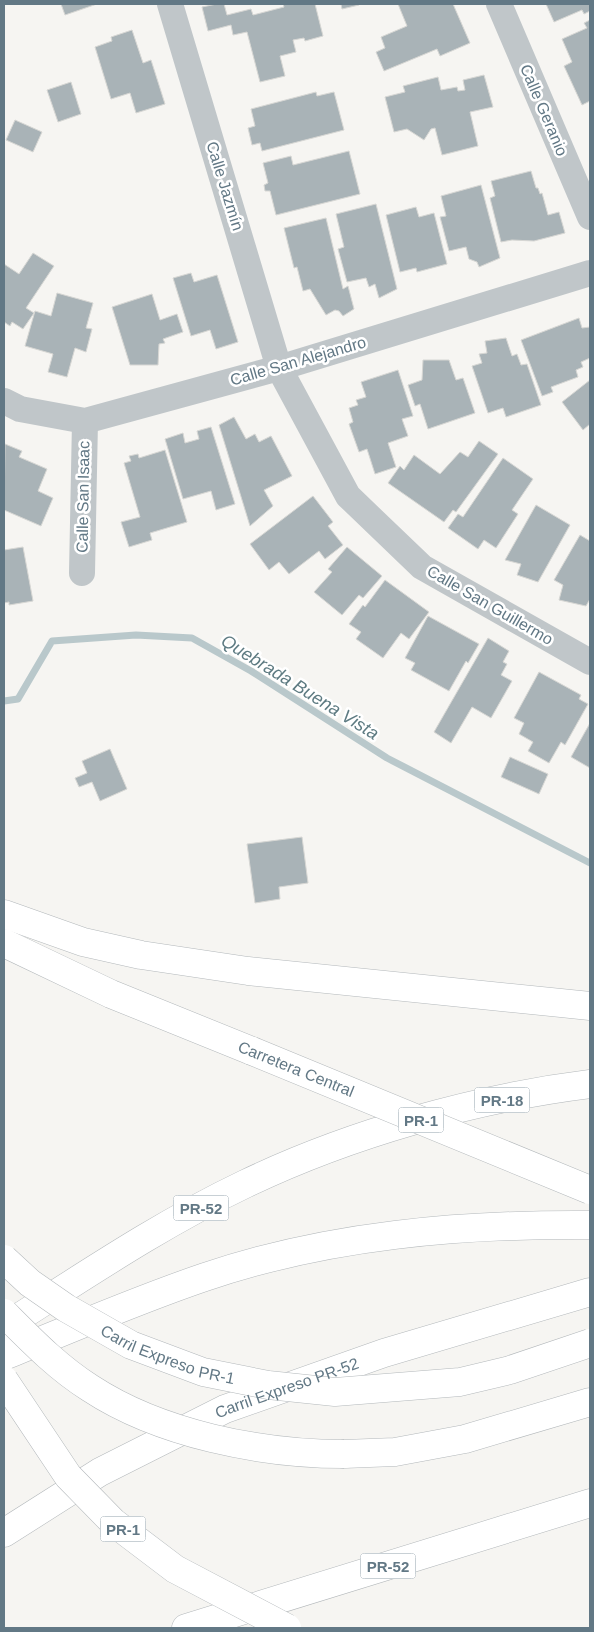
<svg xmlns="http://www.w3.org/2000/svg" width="594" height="1632" font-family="Arial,sans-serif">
	<rect width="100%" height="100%" fill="#f6f5f2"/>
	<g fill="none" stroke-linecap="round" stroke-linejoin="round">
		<path stroke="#b9c8cb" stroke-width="7" d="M4,701L18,699L52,641L136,635L192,638L251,671L387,758L590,863"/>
	</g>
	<path fill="#a9b3b7" stroke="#d7d7d4" d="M61,4H97L65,15Z
		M217,4H224L227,15L251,9L253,15L284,7L283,4H315L323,36L305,41L304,38L293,40L296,52L280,56L285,76L260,82L247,32L233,35L231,25L208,31L202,7Z
		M341,4H359V5L342,9Z
		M398,4H453L470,43L440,56L437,49L384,71L376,52L385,48L381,37L407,26Z
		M546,4H590V11L584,14L582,10L554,22Z
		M590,20V101L582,105L564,66L572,62L562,39L587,28L584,23Z
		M132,30L143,63L151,60L165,104L136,113L130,93L111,99L95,47L112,41L111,37Z
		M484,75L493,107L470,112L478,146L442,155L435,128L431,129L424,140L407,129L394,132L385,97L405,92L403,86L438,77L441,90L457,87L458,91L465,90L463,80Z
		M71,82L81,114L58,122L47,90Z
		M316,92L317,96L334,92L344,130L262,151L260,143L252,145L248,128L255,126L251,109Z
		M15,120L42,132L33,152L6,140Z
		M349,151L360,194L276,215L270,191H265L264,185L268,183L263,163L291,156L293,165Z
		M531,171L536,188H538L540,194L542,193L548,215L559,212L565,233L534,241L512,240L501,242L490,198L495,196L491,181Z
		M481,185L500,258L479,267L477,262L469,259L466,247L449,251L440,217L446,216L441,196Z
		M376,204L397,289L379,298L375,284L369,287L366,278L347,282L338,249L344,247L336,214Z
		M416,207L419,217L434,213L447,264L417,272L416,268L400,272L386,215Z
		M326,218L343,289L348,286L354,309L343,316L339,311L335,310L326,315L310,289L303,291L297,267L294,268L284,228Z
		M33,253L54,266L26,308L34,313L23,329L12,322L10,326L4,322V264L19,274Z
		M191,273L194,282L217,275L238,342L216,349L210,330L191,336L173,278Z
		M57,293L93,303L86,328L92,329L86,352L75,348L67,377L48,372L53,354L25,346L35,311L51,316Z
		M152,294L160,320L177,314L183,332L163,339L165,343L159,344L158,365H130L112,307Z
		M579,318L582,328L590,327V358L581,362L583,367L576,370L578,377L551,387L553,392L542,396L521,340Z
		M506,338L512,356L517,354L521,365L527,364L541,405L506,417L503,408L488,413L472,366L482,363L479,354L487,353L485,341Z
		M423,360H449L456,380L463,378L475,413L428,429L420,404L415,406L408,385L422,380Z
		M398,370L413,416L402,419L408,436L388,443L396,467L375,474L367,449L359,452L349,424L353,422L349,408L358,405L356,400L366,397L361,382Z
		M590,380V424L583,430L562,402Z
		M234,417L246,439L255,434L259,442L271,436L292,476L264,490L273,506L250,526L219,425Z
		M211,427L235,504L216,510L211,491L183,499L165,439L183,433L185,443L199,439L197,431Z
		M479,441L498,454L456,512L453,510L444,522L388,483L400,466L404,470L414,455L440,474L460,452L468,457Z
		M5,444L22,451L19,457L47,469L38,491L53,498L41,526L4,510Z
		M165,450L187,522L150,533L152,540L129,547L121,522L140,517L124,463L131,461L129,456L138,454L139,458Z
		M503,458L533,479L512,510L518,514L496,548L484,540L478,549L448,528L458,514L463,517Z
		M313,496L333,522L328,526L343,545L325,559L319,551L289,574L279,562L269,570L250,544Z
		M536,505L570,525L538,582L517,575L521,564L505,560Z
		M580,535L590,541V599L586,606L559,600L563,585L554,580Z
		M23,547L33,601L9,605V602L4,603V550Z
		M347,547L382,576L363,598L359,595L342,615L314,592L332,572L328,569Z
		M385,580L429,612L409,639L401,633L383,658L356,639L361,632L349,624L363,605L365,607Z
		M428,616L479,644L468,663L466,661L449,691L411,670L415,663L405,658Z
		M488,638L509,651L503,662L507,664L501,675L512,681L491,718L472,707L451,743L434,732Z
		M539,672L581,695L579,699L588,704L565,745L561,742L549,763L528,751L533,742L519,734L524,723L514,718Z
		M590,723V768L571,757Z
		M110,749L127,789L100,801L92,782L79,787L75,778L87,773L82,761Z
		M510,757L548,774L539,794L501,777Z
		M302,837L308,883L279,887L280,899L255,903L247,844Z"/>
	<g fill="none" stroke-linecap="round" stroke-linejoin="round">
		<defs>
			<g id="highway">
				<path d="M4,914L83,942L141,955L248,971L590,1006"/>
				<path d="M4,943L111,994L252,1051"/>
				<path d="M4,1327C83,1277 161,1224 245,1184C349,1134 476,1098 590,1084"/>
				<path d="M4,1356C70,1329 137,1300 205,1277C329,1235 461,1224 590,1225"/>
				<path d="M344,1454L395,1452L465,1439L590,1402"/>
				<path id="s1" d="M4,1533L100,1472L225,1409L384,1353L590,1292"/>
				<path d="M186,1628L590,1503"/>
			</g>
		</defs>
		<use href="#highway" stroke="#b3b8bb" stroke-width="29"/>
		<path stroke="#c0c6c9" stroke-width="26" d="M170,4L279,368L348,496L422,567L590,662
			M499,4L590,217
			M4,401L20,409L85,421L279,368L590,273
			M82,573L85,421"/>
		<use href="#highway" stroke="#fff" stroke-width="28"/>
		<defs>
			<g id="highway-bridge">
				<path d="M252,1051L590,1190"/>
				<path id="s2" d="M4,1259L30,1283L66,1308L131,1345L203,1372L268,1385L335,1392L460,1382L510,1370L590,1343"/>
				<path d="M4,1313C31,1340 57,1367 90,1388C160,1434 261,1454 344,1454"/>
				<path d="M4,1380L68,1476L113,1522L175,1569L287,1628"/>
			</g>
		</defs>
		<use href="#highway-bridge" stroke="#b3b8bb" stroke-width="29" stroke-linecap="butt"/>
		<use href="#highway-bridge" stroke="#fff" stroke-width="28"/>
	</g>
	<g text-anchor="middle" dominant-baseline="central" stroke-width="5" stroke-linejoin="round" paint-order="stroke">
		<g fill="#fff" stroke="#91a0aa" stroke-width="1">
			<rect x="474.5" y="1087.5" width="55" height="25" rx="4"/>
			<rect x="398.5" y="1107.5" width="45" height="25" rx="4"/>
			<rect x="173.5" y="1195.5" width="55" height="25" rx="4"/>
			<rect x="100.5" y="1516.5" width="45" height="25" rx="4"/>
			<rect x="360.5" y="1553.5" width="55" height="25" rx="4"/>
		</g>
		<g font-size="15" font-weight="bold" fill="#627885">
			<text x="502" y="1100">PR-18</text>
			<text x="421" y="1120">PR-1</text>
			<text x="201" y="1208">PR-52</text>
			<text x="123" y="1529">PR-1</text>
			<text x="388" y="1566">PR-52</text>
		</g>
		<g font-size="16" fill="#627885" stroke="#fff">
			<text transform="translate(544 110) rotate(67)">Calle Geranio</text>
			<text transform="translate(225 186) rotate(73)">Calle Jazmín</text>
			<text transform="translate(298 361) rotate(-16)">Calle San Alejandro</text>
			<text transform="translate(83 497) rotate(-89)">Calle San Isaac</text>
			<text transform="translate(490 605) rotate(30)">Calle San Guillermo</text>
			<text transform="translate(296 1069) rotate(22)">Carretera Central</text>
			<text stroke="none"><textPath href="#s2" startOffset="192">Carril Expreso PR-1</textPath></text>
			<text stroke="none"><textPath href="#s1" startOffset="319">Carril Expreso PR-52</textPath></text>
		</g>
		<g font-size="18" font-style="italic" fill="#5e7b82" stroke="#fff">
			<text transform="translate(300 687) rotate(32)">Quebrada Buena Vista</text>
		</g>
	</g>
	<rect width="594" height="1632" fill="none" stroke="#627885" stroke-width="10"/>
</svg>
